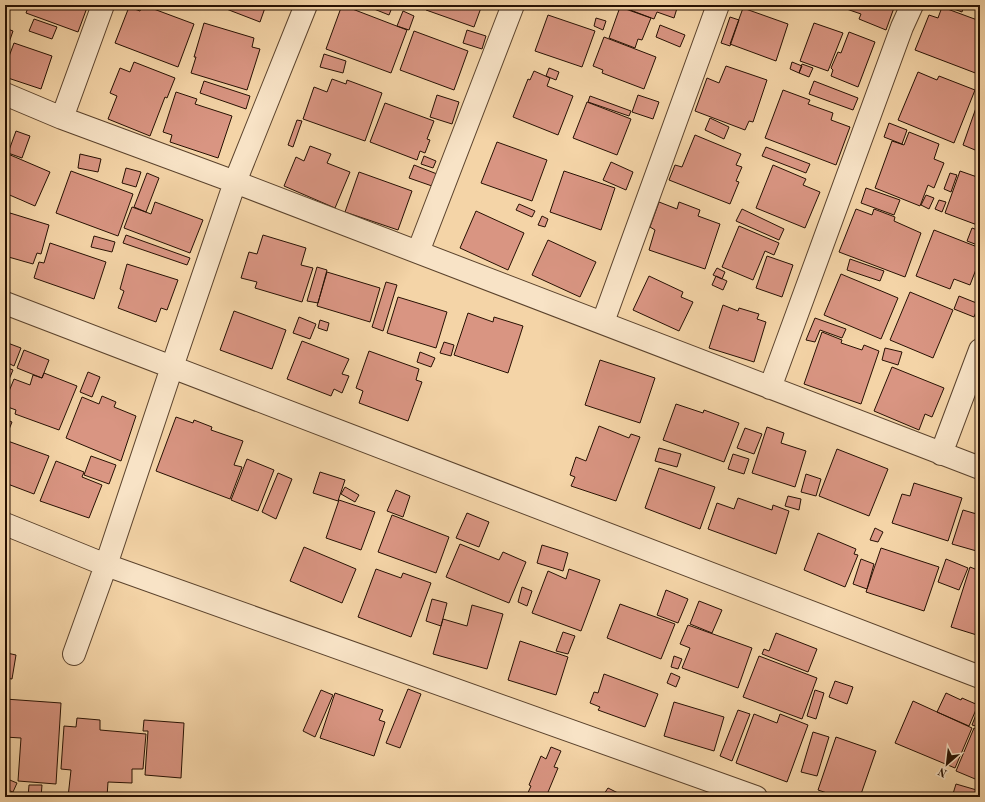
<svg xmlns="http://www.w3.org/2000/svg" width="985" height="802" font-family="'Old Standard TT',serif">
	<rect width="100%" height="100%" fill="#f4d4a7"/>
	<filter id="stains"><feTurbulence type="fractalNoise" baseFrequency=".005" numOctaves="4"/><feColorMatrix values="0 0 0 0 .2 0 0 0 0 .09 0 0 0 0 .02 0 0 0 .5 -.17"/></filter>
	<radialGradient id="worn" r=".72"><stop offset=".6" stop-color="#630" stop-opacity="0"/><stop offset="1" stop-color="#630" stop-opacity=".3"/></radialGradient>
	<path fill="#d99582" stroke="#271103" d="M29,5H88L78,32L26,13Z
		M143,5L194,24L178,67L115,43L129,7L140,11Z
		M216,5H266L260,22Z
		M342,5L407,30L391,73L326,49Z
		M364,5H393L389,15Z
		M428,5H482L474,27L426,10Z
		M617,5H678L674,18L657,12L654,19Z
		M835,5H895L886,30L859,19L861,14Z
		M943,5H964L962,12Z
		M620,7L651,18L642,40L638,39L635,48L609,38Z
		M942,7L980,21V67L978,74L915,50L929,15L938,18Z
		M743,8L788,24L776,61L730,44Z
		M403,11L414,16L409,30L397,26Z
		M548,15L595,31L582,67L535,51Z
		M730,17L739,20L730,46L721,43Z
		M596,18L606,21L603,30L594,26Z
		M34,19L57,27L52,39L29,31Z
		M204,23L254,38L252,47L260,49L247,90L191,73L196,57H194Z
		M814,23L843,33L828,71L800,61Z
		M660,25L685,35L680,47L656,37Z
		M5,28L13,31L5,54Z
		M467,30L486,36L482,49L463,43Z
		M414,31L468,51L454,90L400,70Z
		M849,32L875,42L858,87L831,76L833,70L831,68L838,52L841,53Z
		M604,37L656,57L644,89L602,73L603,70L593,66Z
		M14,43L52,56L41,89L5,77V67Z
		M324,54L346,61L343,73L320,67Z
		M134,62L175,78L167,98L165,97L150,136L108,119L117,96L110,93L120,68L130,72Z
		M792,62L802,66L799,73L790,69Z
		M802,64L813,68L809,77L799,73Z
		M726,66L767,80L753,122L749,121L745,130L695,111L707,78L719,83Z
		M549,68L559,72L556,80L546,76Z
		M534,71L550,78L547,86L573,96L558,135L513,117L528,79L530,80Z
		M918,72L937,80L939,76L975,90L954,143L898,120Z
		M332,79L346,84L347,80L382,93L365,141L303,119L314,87L327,92Z
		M204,81L250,96L246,109L200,93Z
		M814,81L858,98L853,110L809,94Z
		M783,90L810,100L808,104L833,113L831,120L850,127L836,165L765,138Z
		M176,92L197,99L195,104L232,116L218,158L170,142L172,135L163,132Z
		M437,95L459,102L452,124L430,117Z
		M638,95L659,102L653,119L632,112Z
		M590,96L631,111L629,116L588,102Z
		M587,102L631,119L617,155L573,138Z
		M385,103L434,121L427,139L430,140L425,153L420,151L417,160L370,142Z
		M977,105L980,106V152L963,145Z
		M710,118L729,127L724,139L705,130Z
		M297,120L302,121L293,147L288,145Z
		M889,123L907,130L902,144L884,137Z
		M16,131L30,136L22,158L8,153Z
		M909,132L939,144L934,159L944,163L934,188L928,185L920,206L875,188L892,141L904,145Z
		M695,135L741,154L736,165L742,167L736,181L739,182L730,204L669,180L675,165L682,167Z
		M497,142L547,160L532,201L481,183Z
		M310,146L331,154L327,163L350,172L335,208L284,186L296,157L304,161Z
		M766,147L810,164L806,173L762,156Z
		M8,154L50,172L35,206L5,193V160Z
		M80,154L101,159L98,172L78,168Z
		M424,156L436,161L433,168L421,164Z
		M611,162L633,172L626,190L603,180Z
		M414,165L437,174L432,186L409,178Z
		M773,165L806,179L803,185L820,192L805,228L756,208Z
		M126,168L141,172L136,187L122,183Z
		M71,171L133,194L118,236L56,213Z
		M564,171L615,188L601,230L550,212Z
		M960,171L980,178V226L945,213Z
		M359,172L412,191L398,230L345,212Z
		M147,173L159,178L146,212L134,207Z
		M950,173L957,175L951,192L944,189Z
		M866,188L900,200L894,215L861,203Z
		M926,195L934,198L929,209L921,205Z
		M939,200L946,202L942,212L935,209Z
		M155,202L203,220L190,253L124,228L132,207L151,214Z
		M659,202L677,209L679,202L700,210L698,216L720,224L705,269L649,250L655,230L650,227Z
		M519,204L535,211L532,217L516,210Z
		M742,209L784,229L779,240L736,221Z
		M856,209L872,215L874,209L895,217L894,221L921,233L905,277L839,252Z
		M476,211L524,233L508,270L460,248Z
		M10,213L49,225L41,254L37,253L33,264L5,256V229Z
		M542,216L548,219L545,227L538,225Z
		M739,226L779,243L774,255L765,251L753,280L722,267Z
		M972,228L980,231V246L967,241Z
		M934,230L980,248V259L970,285L954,279L950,289L916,276Z
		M126,235L190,258L187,265L123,243Z
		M263,235L306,248L301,265L313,268L302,302L255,288L257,282L241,278L249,252L257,254Z
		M94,236L115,242L112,252L91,247Z
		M548,240L596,262L580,297L532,275Z
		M50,243L106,262L94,299L34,278L39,262L44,263Z
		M767,256L793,265L782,297L756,288Z
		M850,259L884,271L880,281L847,270Z
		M127,264L178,280L167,310L161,308L156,322L118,308L124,291L120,289Z
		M317,267L327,270L318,303L307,301Z
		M717,268L725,272L722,279L713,275Z
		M327,272L380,288L370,322L317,306Z
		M841,274L898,298L881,339L824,315Z
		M649,276L683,292L681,297L693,302L679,331L633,310Z
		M716,276L727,281L723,290L712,285Z
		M386,282L397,285L383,331L372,327Z
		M910,292L953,310L933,358L890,340Z
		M959,296L979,304L974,317L954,309Z
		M398,297L447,312L436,348L387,333Z
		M723,305L738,311L739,308L759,314L757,319L766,322L754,362L709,348Z
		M234,311L286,330L272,369L220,350Z
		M468,313L493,322L494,317L523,326L508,373L454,355Z
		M299,317L316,324L310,339L293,333Z
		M815,318L846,329L842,338L820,330L815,342L806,340Z
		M320,320L329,323L327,331L318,328Z
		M822,332L842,340L841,343L862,350L864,345L879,351L861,404L804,384Z
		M302,341L349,359L342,374L349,376L342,393L334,389L331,396L287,379Z
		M5,342L21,348L14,366L10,364L8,368L13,370L5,389Z
		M444,342L454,345L451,356L440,353Z
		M885,348L902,352L898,365L882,360Z
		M24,350L49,360L42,378L17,368Z
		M369,351L419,369L416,380L422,382L408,421L359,403L363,391L356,388Z
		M420,352L435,358L431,367L417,362Z
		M600,360L655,378L640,423L585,405Z
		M892,367L944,388L932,417L925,414L919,430L874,411Z
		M88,372L100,377L92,397L80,392Z
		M44,373L77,386L59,430L15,414L16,410L5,406V401L14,379L30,385L33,375L42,378Z
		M102,396L116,402L114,407L136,416L121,461L66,438L82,397L99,404Z
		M676,404L703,413L704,410L739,423L724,462L663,440Z
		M176,417L193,423L194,420L212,427L211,430L243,441L234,465L242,467L230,499L156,471Z
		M5,419L12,422L8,432L5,431Z
		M599,426L629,438L631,434L640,437L616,501L571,486L575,477L570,475L576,457L586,461Z
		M767,427L784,433L781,443L806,451L795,487L752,473Z
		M745,428L762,434L754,454L737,448Z
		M5,440L49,456L34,494L5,483Z
		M659,448L681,454L677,467L655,461Z
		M837,449L888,469L869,516L819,496Z
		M733,454L749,459L744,474L728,469Z
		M91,456L116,465L109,484L84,475Z
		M247,459L274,470L258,511L231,500Z
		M56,461L84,472L82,477L102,485L89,518L40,501Z
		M659,468L715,487L700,529L645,508Z
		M320,472L345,480L338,501L313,493Z
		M278,473L292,479L276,519L262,512Z
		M806,474L821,479L816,496L801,492Z
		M914,483L962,498L948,541L892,523L902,494L910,496Z
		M345,487L359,495L355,502L341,494Z
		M396,490L410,496L403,517L387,511Z
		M788,496L801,499L799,510L785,506Z
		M738,498L772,510L773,505L789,511L776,554L708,529L717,503L734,509Z
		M339,500L375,512L361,550L326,538Z
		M963,510L980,515V552L952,544Z
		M467,513L489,522L479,547L456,538Z
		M392,515L449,537L436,573L378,552Z
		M875,528L883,532L878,542L870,540Z
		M818,533L856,549L854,554L858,555L845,587L804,570Z
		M460,544L499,560L503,552L526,562L509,603L446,577Z
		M542,545L568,553L563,571L537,563Z
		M304,547L356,569L342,603L290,581Z
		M881,548L939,567L924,611L866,592Z
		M861,559L874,564L867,589L853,584Z
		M946,559L968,568L959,590L938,582Z
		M970,567L980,571V636L951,627Z
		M376,569L401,578L403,573L431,583L411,637L358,617Z
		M569,569L600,580L581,631L532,613L548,571L566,579Z
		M522,587L532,591L527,606L518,602Z
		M666,590L688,599L678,623L657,615Z
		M432,599L447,603L441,626L426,621Z
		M699,601L722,610L712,633L690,624Z
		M620,604L675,624L661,659L607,638Z
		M472,605L503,614L487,669L433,654L443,619L467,626Z
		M688,625L752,648L738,688L682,668L690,648L680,644Z
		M563,632L575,636L568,654L556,651Z
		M776,633L817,649L808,672L762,654L764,649L769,651Z
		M520,641L568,657L556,695L508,680Z
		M7,653L16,655L12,679L5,678V665Z
		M674,656L682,659L678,669L671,667Z
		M759,656L817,678L802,719L743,697Z
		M671,673L680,677L676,687L667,683Z
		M604,674L658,694L645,727L598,710L600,707L590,703L594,692L598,693Z
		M835,681L853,687L847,704L829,697Z
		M408,689L421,694L400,748L386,743Z
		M321,690L333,695L315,737L303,731Z
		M815,690L824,693L816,719L807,716Z
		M335,693L383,710L379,720L385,722L374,756L320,738Z
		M946,693L961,700L962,698L978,705L969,726L937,712Z
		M5,699L61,703L56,784L18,781L21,738L5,737Z
		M913,701L972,728L955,768L895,743Z
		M674,702L724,717L714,751L664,736Z
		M979,707H980V727L972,725Z
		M738,710L750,714L732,761L720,756Z
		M754,714L777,723L780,714L808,725L787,782L736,763Z
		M77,718L100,720V730L146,734L143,769H132V783L108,782L107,797H68L71,770L61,769L64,726L76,727Z
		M144,720L184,723L181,778L145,775L148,731H143Z
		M974,728L980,731V781L956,771Z
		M813,732L829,737L817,776L801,772Z
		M836,737L876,751L860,797H839L818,790Z
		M551,747L561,751L554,767L558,768L546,797H526L531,786L529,785L541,756L546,759Z
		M5,778L17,783L13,792L5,789Z
		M956,784L980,791V797H952Z
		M29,785H42L41,797H28Z
		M608,788L620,794L618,797H602Z"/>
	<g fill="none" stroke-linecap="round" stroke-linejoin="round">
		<defs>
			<path id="minor" d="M5,94L62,118L235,182L980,468
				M62,118L103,5
				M418,252L513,5
				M5,303L980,677
				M603,322L718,5
				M770,388L902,27L912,5
				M941,454L980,350
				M5,524L106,565L756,797
				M74,654L106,565L172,367L235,182L306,5"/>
		</defs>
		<use href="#minor" stroke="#5a422c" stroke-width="24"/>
		<use href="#minor" stroke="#f8e3c6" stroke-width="22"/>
	</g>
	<rect width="985" height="802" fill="none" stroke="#f4d4a7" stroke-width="20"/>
	<rect x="6" y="6" width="973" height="790" fill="none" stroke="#271103" stroke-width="2"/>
	<rect x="10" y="10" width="965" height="782" fill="none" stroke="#271103"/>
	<g transform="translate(947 764) rotate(208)" stroke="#f8e3c6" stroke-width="3" paint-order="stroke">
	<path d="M0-3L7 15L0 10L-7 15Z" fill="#271103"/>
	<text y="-6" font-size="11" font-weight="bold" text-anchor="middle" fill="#271103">N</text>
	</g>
	<rect width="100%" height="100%" filter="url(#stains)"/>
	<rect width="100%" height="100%" fill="url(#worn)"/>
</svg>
